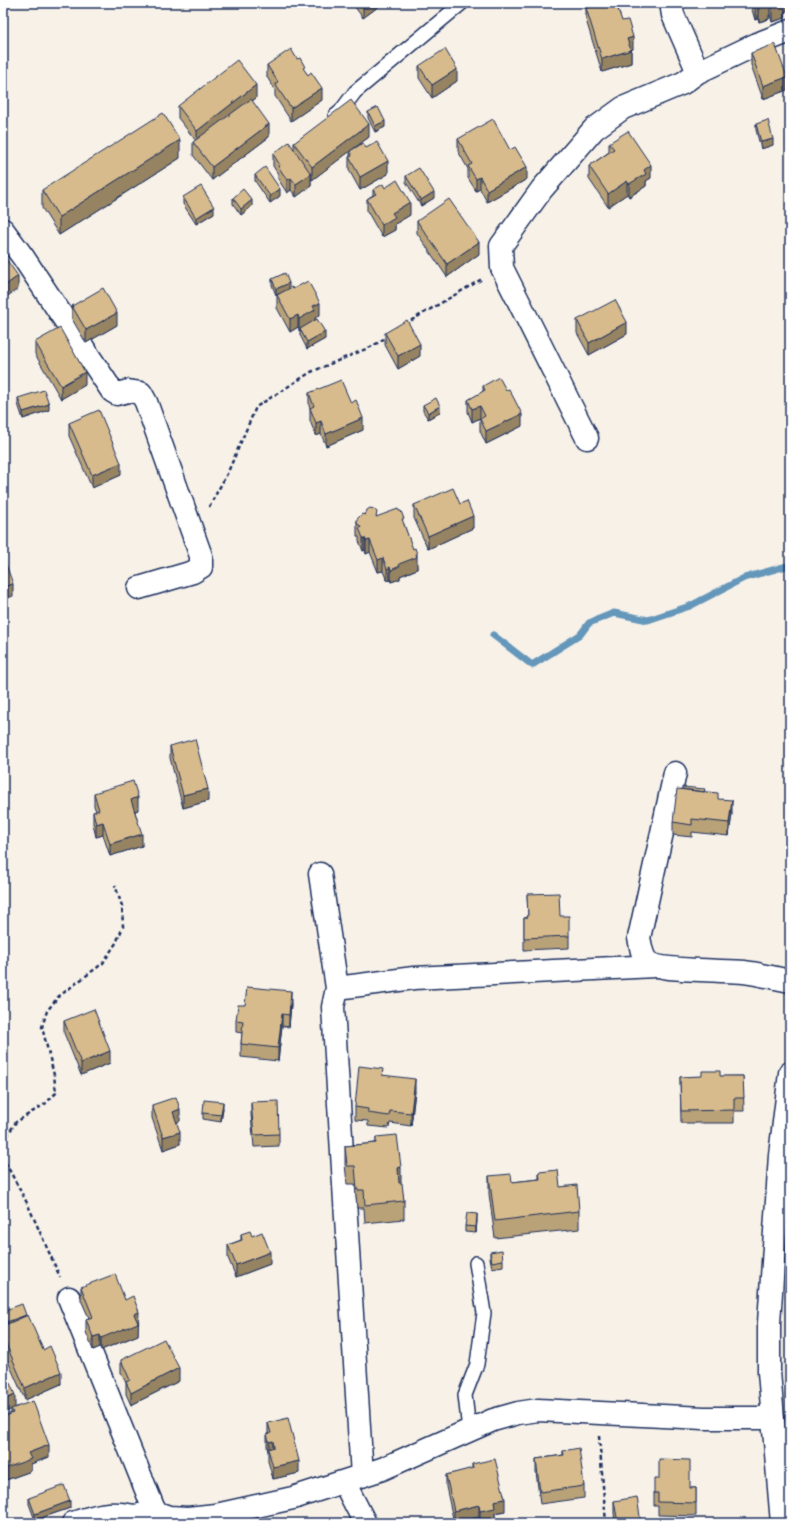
<svg xmlns="http://www.w3.org/2000/svg" width="793" height="1526" font-family="'Gochi Hand',sans-serif">
	<rect width="100%" height="100%" fill="#f7f1e8"/>
	<filter id="ink" filterUnits="userSpaceOnUse"><feTurbulence type="fractalNoise" baseFrequency=".025" numOctaves="2"/><feDisplacementMap in="SourceGraphic" scale="8" xChannelSelector="R" yChannelSelector="G"/><feConvolveMatrix kernelMatrix="1 2 1 2 8 2 1 2 1" color-interpolation-filters="sRGB"/></filter>
	<g filter="url(#ink)">
		<g fill="none" stroke-linecap="round" stroke-linejoin="round">
			<path stroke="#6597bb" stroke-width="7" d="M493,635L532,665L580,635L589,623L614,613L648,620L690,606L744,578L790,565"/>
			<defs>
				<path id="service" d="M335,116L340,112L355,92L462,3
					M469,1430L465,1395L477,1364L484,1313L476,1263"/>
				<path id="minor" d="M671,3L673,15L698,72
					M3,230L23,257L112,391L117,394L128,391L141,393L146,402L201,556V567L193,572L139,588
					M587,438L502,268L501,246L542,189L594,129L623,108L683,83L698,72L757,44L790,31
					M675,773L639,938C641,945 641,955 647,961C657,972 727,970 744,972C760,974 775,978 790,981
					M320,874L337,988
					M69,1298L155,1512
					M362,1476L333,1007L337,988L414,978L655,966
					M344,1482L365,1523
					M73,1523C97,1515 109,1511 134,1516
					M126,1523L134,1516L155,1512L169,1517L188,1518L216,1515L293,1498L382,1469L493,1420L518,1413L538,1410L704,1418H773
					M782,1523L769,1372V1323L780,1155L790,1073"/>
			</defs>
			<use href="#service" stroke="#1b2f5e" stroke-width="16"/>
			<use href="#minor" stroke="#1b2f5e" stroke-width="25"/>
			<path stroke="#1b2f5e" stroke-width="2.5" stroke-dasharray="4 3" stroke-linecap="butt" d="M405,324L482,279
				M209,507L228,472L256,407L311,372L373,346L388,336
				M3,1142L16,1122L45,1104L56,1093L54,1075L42,1027L47,1011L58,997L103,963L116,943L123,927L122,906L115,885
				M3,1149L4,1160L27,1203L60,1277
				M599,1436L606,1523"/>
			<use href="#service" stroke="#fff" stroke-width="13"/>
			<use href="#minor" stroke="#fff" stroke-width="22"/>
		</g>
		<path fill="#b9a178" stroke="#1b2f5e" d="M352,3H382V4L363,18Z
			M750,3H790V10L785,11V18L772,22L770,15H769V19L759,22L758,19L755,20Z
			M586,8L622,21L633,49L631,50V63L602,72L586,20Z
			M751,53L787,90L763,99L751,65Z
			M267,65L305,71L322,100L291,121L275,96V90L267,77Z
			M419,66L457,81L432,98L419,78Z
			M256,98L252,101L269,137L212,180L193,155V142L196,141L178,118V106Z
			M368,112L385,127L375,132L368,118Z
			M756,124L773,145L761,149L756,130Z
			M369,137L350,151L366,148L388,174L360,190L349,170V157H350V151L312,180L311,179V186L296,197L291,190L287,193L278,179V174L273,166V154L294,149V143Z
			M458,139L527,179L487,202L480,189L476,191L468,178V169L458,151Z
			M609,143L651,178L646,181V186L629,197L627,194L608,207L589,179V166L609,152Z
			M180,158L59,235L42,208V190Z
			M255,175L280,196L270,203L255,181Z
			M406,176L434,198L421,206L406,182Z
			M385,188L410,215L395,224V230L382,237L367,211V199L373,195V190Z
			M183,197L214,213L196,224L183,204Z
			M233,198L252,206L241,215L233,204Z
			M417,221L479,254L447,277L417,233Z
			M272,279L289,289H293L320,315L315,318V320L325,339L307,349L300,335V331L298,327L290,332L277,308V295L282,293L276,295L272,285Z
			M72,306L117,325L86,343L72,319Z
			M577,320L627,334L589,355L577,333Z
			M385,333L420,356L398,369L385,345Z
			M35,342L85,385L61,399L35,354Z
			M483,386L522,426L486,444L480,431V418L472,422L468,412V400L483,392Z
			M309,393L351,403L363,430L326,446L321,434L316,436L310,421V408L309,406Z
			M18,398L49,410L23,419L18,404Z
			M423,405L440,412L428,419L423,411Z
			M69,423L121,475L92,488L69,436Z
			M460,504L473,528L428,549L414,518V505Z
			M377,517L404,524L417,566V569L400,576V579L391,582L390,580L387,581L383,571L378,572L370,552L366,554L365,550L363,551L359,541V537L357,536V519Z
			M170,746L208,801L183,808L170,758Z
			M705,792L718,799L732,813L729,836L692,832V837L673,835V822Z
			M94,793L138,810L135,811L142,846L110,856L103,835L96,837L93,824V812L96,811L94,806Z
			M527,894L560,916L569,936V948L524,950V918L528,917Z
			M291,1004L289,1027L282,1026L278,1061L241,1057V1044L242,1033L236,1032V1020L245,1005Z
			M64,1021L110,1063L81,1075L64,1033Z
			M383,1075L415,1091L411,1126L390,1123L389,1128L368,1126V1121L355,1120V1107Z
			M743,1076L744,1111H734V1123H681L680,1077Z
			M251,1102L279,1134V1146L254,1147L251,1115Z
			M152,1105L180,1121L176,1123L180,1144L163,1150L152,1118Z
			M223,1108L221,1122L203,1119V1113Z
			M376,1137L401,1183L404,1201V1219L365,1223L364,1208H357L355,1184H347L345,1164V1146L376,1143Z
			M539,1172L579,1211V1229L495,1238L489,1194V1176L512,1182L539,1179Z
			M477,1220L476,1233L465,1232V1226Z
			M241,1234L270,1264L236,1277L228,1258V1245L241,1240Z
			M490,1252L503,1260V1266L492,1268L490,1258Z
			M81,1287L125,1300L139,1324H138V1335L101,1350L100,1347L93,1350L86,1332V1319L89,1318L81,1300Z
			M3,1311L26,1316L61,1384L25,1400L3,1350V1326L6,1325L3,1317Z
			M121,1360L179,1381L131,1405L126,1394V1383L121,1373Z
			M11,1409L49,1457L31,1464V1471L6,1480L3,1474V1417L11,1413Z
			M268,1423L299,1473L273,1479L268,1461V1452L267,1446V1434L268,1433Z
			M563,1451L584,1486V1498L540,1504L536,1472V1459L563,1455Z
			M472,1464L505,1511L495,1513V1520L483,1523H480L479,1517L454,1523L446,1487V1475L472,1469Z
			M690,1488H696V1516L658,1515V1506H654V1493Z
			M29,1498L70,1508L35,1520L29,1504Z
			M614,1501L641,1523H615L614,1513Z"/>
		<path fill="#968362" stroke="#1b2f5e" d="M367,3H382V4L363,18V6Z
			M755,3H758V19L755,20Z
			M763,3H770V15H769V19L759,22V4Z
			M775,3H790V10L785,11V18L772,22V4Z
			M633,37V49L627,51V39Z
			M631,50V63L602,72V59Z
			M457,69V81L432,98V85Z
			M787,77V90L763,99V86Z
			M256,85V98L197,143V131Z
			M322,88V100L291,121V108Z
			M385,121V127L375,132V126Z
			M269,124V137L212,180V167Z
			M369,124V137L312,180V167Z
			M773,139V145L761,149V142Z
			M180,140V158L59,235V217Z
			M388,161V174L360,190V177Z
			M651,165V178L646,181V186L629,197V184L644,170Z
			M527,167V179L487,202V190Z
			M311,174V186L296,197V184Z
			M480,177V189L476,191V179Z
			M291,178V190L287,193V180Z
			M627,181V194L608,207V194Z
			M280,189V196L270,203V196Z
			M434,192V198L421,206V200Z
			M252,200V206L241,215V209Z
			M410,202V215L395,224V230L382,237V225L392,213Z
			M214,207V213L196,224V218Z
			M479,242V254L447,277V264Z
			M18,276V289L3,299V287Z
			M289,283V290L276,295V289Z
			M320,303V315L315,318V322L300,329L299,331V319L313,306Z
			M117,313V325L86,343V330Z
			M298,315V327L290,332V319Z
			M627,322V334L589,355V343Z
			M325,332V339L307,349V342Z
			M420,344V356L398,369V356Z
			M85,372V385L61,399V386Z
			M49,404V410L23,419V412Z
			M440,406V412L428,419V413Z
			M480,406V418L472,422V409Z
			M522,414V426L486,444V431Z
			M363,418V430L326,446V434Z
			M321,421V434L316,436V423Z
			M121,463V475L92,488V475Z
			M473,516V528L428,549V536Z
			M363,538H365V550L363,551Z
			M370,540V552L366,554V541Z
			M416,554H417V569L400,576V579L391,582V570L399,564Z
			M383,558V571L378,572V560Z
			M390,567V580L387,581V569Z
			M13,584V596L3,600V587Z
			M208,789V801L183,808V795Z
			M138,797V810L131,812V800Z
			M732,800V813L729,836V823Z
			M103,822V835L96,837V824Z
			M142,834V846L110,856V844Z
			M291,991V1004L289,1027V1015Z
			M282,1014V1026L278,1061V1048Z
			M110,1051V1063L81,1075V1063Z
			M415,1079V1091L411,1126V1113Z
			M223,1102V1108L221,1122V1115Z
			M180,1109V1121L173,1124V1112Z
			M180,1132V1144L163,1150V1137Z
			M401,1167V1185L398,1186V1168Z
			M477,1214V1220L476,1233V1227Z
			M270,1252V1264L236,1277V1265Z
			M139,1312L138,1335L101,1350V1338L134,1314Z
			M26,1315V1321L7,1328V1322Z
			M100,1335V1347L93,1350V1337Z
			M179,1368V1381L131,1405V1393Z
			M61,1372V1384L25,1400V1388Z
			M15,1395V1408L3,1413V1400Z
			M273,1441V1453L269,1451V1442Z
			M49,1445V1457L31,1464V1471L6,1480V1468L28,1453Z
			M299,1461V1473L273,1479V1467Z
			M505,1499V1511L495,1513V1520L480,1523V1511L494,1501Z
			M70,1501V1508L35,1520V1514Z
			M479,1505V1517L454,1523V1511Z"/>
		<path fill="#d7bb8c" stroke="#1b2f5e" d="M361,3H367L363,6Z
			M601,3H616L622,21L628,20L633,37L627,39L631,50L602,59L586,8Z
			M775,44L787,77L763,86L751,53Z
			M291,49L297,59L300,58L305,67L303,68L308,75L311,72L322,88L291,108L275,84L278,82L267,65Z
			M445,49L457,69L432,85L419,66Z
			M237,60L256,85L197,131L178,106Z
			M251,99L269,124L212,167L193,142Z
			M351,100L369,124L312,167L294,143Z
			M378,107L385,121L375,126L368,112Z
			M163,113L180,140L59,217L42,190Z
			M493,119L510,150L515,147L527,167L487,190L480,177L476,179L468,166L472,164L458,139Z
			M768,120L773,139L761,142L756,124Z
			M628,131L651,165L644,170L646,174L629,184L627,181L608,194L589,166L614,149L609,143Z
			M289,142L311,174L296,184L291,178L287,180L278,166L280,165L273,154Z
			M377,142L388,161L360,177L349,157L352,156L350,151L363,143L366,148Z
			M265,167L280,189L270,196L255,175Z
			M419,168L434,192L421,200L406,176Z
			M397,180L410,202L392,213L395,217L382,225L367,199L376,194L373,190L383,184L385,188Z
			M201,186L214,207L196,218L183,197Z
			M243,189L252,200L241,209L233,198Z
			M449,199L479,242L447,264L417,221Z
			M3,255L18,276L3,287Z
			M285,273L289,283L276,289L272,279Z
			M308,281L320,303L313,306L315,310L299,319L298,315L290,319L277,295L292,287L293,289Z
			M103,288L117,313L86,330L72,306Z
			M615,300L627,322L589,343L577,320Z
			M317,319L325,332L307,342L300,329Z
			M407,320L420,344L398,356L385,333Z
			M60,328L85,372L61,386L35,342Z
			M499,377L506,390L509,389L522,414L486,431L480,419L485,416L480,406L472,409L468,400L485,390L483,386Z
			M341,380L351,403L356,400L363,418L326,434L321,421L316,423L310,408L314,406L309,393Z
			M44,390L49,404L23,412L18,398Z
			M436,398L440,406L428,413L423,405Z
			M99,410L121,463L92,475L69,423Z
			M453,488L460,504L467,501L473,516L428,536L414,505Z
			M370,508L374,509L377,512L376,517L398,509L399,511H401L404,519H402L413,549L415,548L417,554H416L417,557L399,564L400,566L391,570L390,567L387,569L383,558L378,560L370,540L366,541L365,538H363L359,528H361L360,526L357,523V519L362,514L365,515L367,510Z
			M4,559L13,584L3,587V560Z
			M195,739L208,789L183,795L170,746Z
			M133,781L138,797L131,800L142,834L110,844L103,822L96,824L93,812L99,810L94,793Z
			M682,787L705,789L704,792L682,789Z
			M677,789L718,793V799L732,800L729,823L692,819V825L673,822Z
			M559,893L560,916H569V936L524,938V918L528,917L527,894Z
			M247,987L291,991L289,1015L282,1014L278,1048L241,1044L243,1021L236,1020L238,1005H245Z
			M94,1009L110,1051L81,1063L64,1021Z
			M359,1066L383,1069L382,1075L415,1079L411,1113L390,1111L389,1116L368,1113V1109L355,1107Z
			M702,1071H720V1076H743L744,1098H734V1110L681,1111L680,1077L702,1076Z
			M176,1097L180,1109L173,1112L180,1132L163,1137L152,1105Z
			M204,1100L223,1102L221,1115L203,1113Z
			M278,1101L279,1134L254,1135L251,1102Z
			M397,1135L401,1167L398,1168L399,1183H402L404,1201L365,1205L364,1190H357L355,1166H347L345,1146L376,1143V1137Z
			M558,1170L560,1187L577,1185L579,1211L495,1221L489,1176L511,1174L512,1182L540,1179L539,1172Z
			M467,1213L477,1214L476,1227L465,1226Z
			M250,1231L252,1236L262,1232L270,1252L236,1265L228,1245L242,1240L241,1234Z
			M502,1250L503,1260L492,1262L490,1252Z
			M115,1274L125,1300L133,1296L139,1312L134,1314L138,1323L101,1338L100,1335L93,1337L86,1319L93,1317L81,1287Z
			M22,1304L26,1315L7,1322L3,1311Z
			M28,1315L43,1350L50,1346L61,1372L25,1388L3,1337V1326Z
			M164,1339L179,1368L131,1393L126,1382L130,1380L121,1360Z
			M3,1367L15,1395L3,1400Z
			M33,1401L49,1445L28,1453L31,1459L6,1468L3,1461V1429L4,1428L3,1427V1417L13,1413L11,1409Z
			M288,1418L299,1461L273,1467L268,1449L274,1447L273,1441L269,1442L267,1434L271,1433L268,1423Z
			M579,1448L584,1486L540,1492L536,1459L564,1455L563,1451Z
			M495,1459L505,1499L494,1501L495,1508L480,1511L479,1505L454,1511L446,1475L473,1468L472,1464Z
			M659,1459L690,1460V1488H696V1503L658,1502V1493H654V1479H659Z
			M64,1485L70,1501L35,1514L29,1498Z
			M637,1497L641,1523H618L614,1501Z"/>
	</g>
	<rect width="793" height="1526" fill="none" stroke="#fff" stroke-width="16"/>
	<rect x="8" y="8" width="777" height="1510" fill="none" stroke="#1b2f5e" stroke-width="1.5" filter="url(#ink)"/>
</svg>
